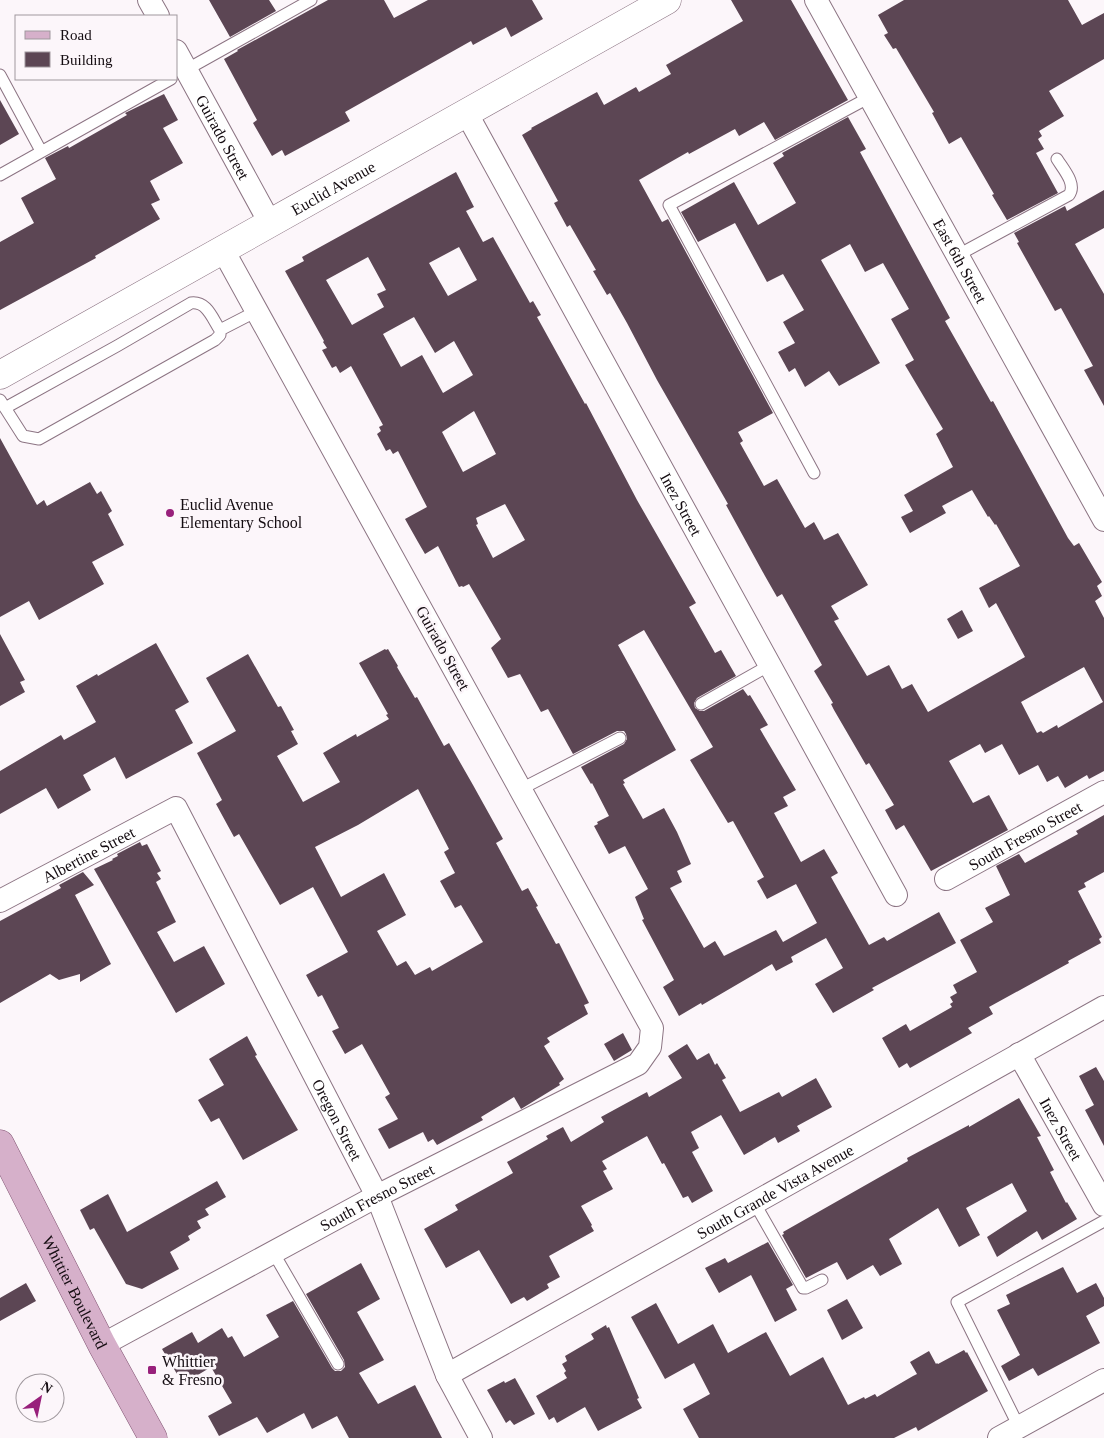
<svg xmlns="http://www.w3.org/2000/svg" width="1104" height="1438" font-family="Georgia,serif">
	<rect width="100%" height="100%" fill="#fcf6fa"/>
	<path fill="#5c4654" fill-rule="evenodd" d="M209,0H269L276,11L230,37Z
		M328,0H384L394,18L428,0H532L543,19L511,37L506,27L473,45L471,41L345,112L350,121L285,156L282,150L272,156L253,123L257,120L224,59L238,51L237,50Z
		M731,0H791L848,100L775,140L764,122L739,136L735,129L689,154L688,152L639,180L662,222L668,219L773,413L738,432L743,441L740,443L764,486L777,479L805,528L814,522L824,540L838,533L868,585L831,606L839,619L834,621L867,676L889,665L902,689L912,684L928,712L1025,657L996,603L989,608L979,588L1020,566L996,524L995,525L989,516L988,517L972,490L942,506L946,513L910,533L901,517L913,511L904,495L953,467L936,434L943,429L905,365L914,360L891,319L909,309L883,263L865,272L850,244L821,260L880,363L839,386L829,371L805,387L795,368L789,372L778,352L795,343L783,322L804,310L783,274L767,282L735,223L698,242L681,212L734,182L758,225L796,203L773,163L784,156L782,153L848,117L866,149L860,152L950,318L945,321L991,402L993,401L1068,538L1074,546L1079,543L1102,582L1097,586L1102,596L1095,601L1104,618V771L1089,779L1087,775L1065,788L1058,776L1047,782L1038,765L1019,775L1002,744L985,753L980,744L949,761L973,803L989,795L1008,830L931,871L904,825L896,830L885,810L894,805L869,763L866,765L834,710L831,704L833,703L814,671L822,665L782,594L777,597L765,576L726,505L728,504L657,380L627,323L610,293L607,295L593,271L596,270L570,225L567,227L554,203L558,201L522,135L532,129L531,128L597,92L604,105L636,87L639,92L671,74L666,65L743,21ZM1084,667L1103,702L1058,728L1057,725L1043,733L1041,731L1037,733L1021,702Z
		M904,0H1068L1082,25L1104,13V59L1049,91L1064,116L1039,131L1042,136L1038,139L1044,149L1036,153L1058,193L1007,220L992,195L994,194L961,137L949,144L932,113L934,112L896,48L893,49L884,35L888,33L878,15Z
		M164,94L178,120L163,128L183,163L150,181L160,200L151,204L160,219L95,256L96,258L0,310V242L34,223L21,198L56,179L45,158L68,146L69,148L127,115L125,113Z
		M0,100L19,134L0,145Z
		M456,172L474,207L466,211L483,242L493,237L530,303L533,301L541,315L537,317L542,326L585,404L586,403L637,500L696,603L689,607L715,653L721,650L736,676L697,698L694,703L695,708L700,711H704L743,689L748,696L750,695L768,725L760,729L796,790L783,797L788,806L774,813L801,862L824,849L838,873L831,877L869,945L884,937L887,941L939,912L956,943L872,988L874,990L833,1013L815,984L843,968L826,938L791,957L793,962L776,971L772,964L702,1005L701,1003L679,1016L663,987L674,980L642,920L644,919L635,897L648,889L625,846L609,854L594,826L598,824L597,822L609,816L592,783L591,784L581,767L624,744L627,739L626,734L624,731H617L573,754L548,709L541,712L520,674L508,678L491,648L501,639L469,584L463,587L462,586L459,587L438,546L425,554L418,542L405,519L427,507L398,451L393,454L390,449L386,451L377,434L381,431L379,427L383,425L351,366L340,373L336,366L332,368L322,350L327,348L323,342L324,341L285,271L304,261L302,257ZM459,247L477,280L448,296L429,263ZM368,257L386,290L377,294L384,307L352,325L326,280ZM414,317L435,353L454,341L473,375L443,393L422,355L401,367L383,334ZM474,411L496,454L463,472L442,432ZM505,504L525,540L493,558L476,525L478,524L476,518ZM644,630L713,747L690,760L728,823L733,821L764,877L757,881L767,899L796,884L817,923L783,942L776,930L724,956L715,941L704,948L670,888L682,882L677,871L691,864L677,832L664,808L643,819L623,784L625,783L623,780L676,750L618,645Z
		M1104,190V228L1075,244L1104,294V406L1084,370L1093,366L1061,308L1055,311L1017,243L1019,242L1014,233L1065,206L1067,211Z
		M0,438L37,505L44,500L47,506L90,482L97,494L101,491L112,511L108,514L124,545L92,562L104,584L39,620L29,601L0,617Z
		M962,610L973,631L958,639L947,619Z
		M0,634L25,680L20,682L25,692L0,706Z
		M156,643L189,702L175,710L193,743L126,779L115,757L83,775L91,790L58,809L46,788L0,814V771L61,735L64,740L96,722L76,686L97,674L98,676Z
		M385,649L386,650L388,649L398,666L397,667L415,698L417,697L444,746L449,743L473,785L503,839L496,843L522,891L528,888L538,906L536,907L556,944L559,943L589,1003L584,1005L588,1014L547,1038L550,1042L544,1046L564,1079L559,1083L560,1085L521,1109L514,1097L481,1117L483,1120L437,1145L433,1139L428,1142L423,1132L389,1149L378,1129L398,1119L385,1097L390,1094L362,1044L345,1054L332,1031L339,1028L322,995L318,997L306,975L348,952L313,887L280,905L239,834L234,837L216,804L222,800L197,753L236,731L206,678L248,654L278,707L281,706L294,730L291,731L298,744L277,756L303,802L340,782L323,753L356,734L357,737L389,719L386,715L388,714L359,663ZM418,789L449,849L444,852L455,873L440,881L455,908L461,905L483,942L432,971L430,967L415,975L406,961L397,966L377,931L406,915L384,873L341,897L315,847L358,825Z
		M1104,815V872L1084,883L1086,887L1078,891L1102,937L1099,939L1101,943L1068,961L1069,963L989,1007L993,1014L968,1028L972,1033L910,1068L907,1063L899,1068L882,1038L906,1024L910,1031L952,1007L950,1004L953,1002L950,997L957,993L953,985L977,972L960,940L993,922L985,908L1010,895L996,866L1019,854L1025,863L1078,834L1076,831Z
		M140,842L142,846L147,844L161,871L157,873L161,879L156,882L176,922L157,932L174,962L204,946L225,984L176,1013L94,869L113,860L112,859L118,856L117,854Z
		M83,872L94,885L75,895L111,964L80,982V974L59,980L50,974L0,1003V921L61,888L59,885Z
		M623,1033L632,1050L614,1061L604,1044Z
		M247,1036L257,1055L255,1056L298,1130L243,1160L219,1118L211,1122L198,1100L224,1085L209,1059Z
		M687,1044L697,1060L709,1053L715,1065L717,1063L726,1078L722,1080L740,1112L779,1092L782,1097L816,1078L832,1107L797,1126L800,1131L778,1143L775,1137L744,1155L721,1115L691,1132L699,1148L692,1152L713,1191L692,1203L688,1196L683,1198L664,1163L662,1164L647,1136L602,1161L607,1169L603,1171L613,1189L581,1206L592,1225L591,1226L594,1231L549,1256L560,1277L547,1284L549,1288L527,1301L524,1297L511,1304L479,1250L446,1268L424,1229L458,1210L455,1205L513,1173L507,1162L548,1139L546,1136L563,1127L571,1142L604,1122L601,1117L623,1105L647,1092L649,1097L682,1078L668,1056Z
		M1096,1067L1104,1081V1146L1085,1110L1094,1105L1079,1076Z
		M1019,1098L1041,1136L1037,1137L1054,1170L1050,1172L1066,1203L1067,1202L1077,1219L1042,1240L1037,1231L997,1257L987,1237L1027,1211L1012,1183L966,1208L980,1235L959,1247L938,1208L889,1239L902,1264L880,1276L873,1265L847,1280L837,1262L806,1278L782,1235L784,1234L783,1232L908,1161L907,1158L969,1125V1127Z
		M217,1181L226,1197L205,1209L209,1215L197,1221L201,1228L188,1236L190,1240L170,1252L179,1269L142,1289L126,1284L94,1228L90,1230L80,1210L108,1194L127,1232Z
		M768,1242L793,1285L786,1289L797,1310L775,1322L751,1275L719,1293L705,1268L725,1258L728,1263Z
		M361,1263L380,1299L357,1312L384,1360L359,1373L378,1404L415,1385L442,1438H349L337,1416L312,1429L304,1413L267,1433L257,1417L219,1436L208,1416L232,1403L211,1367L183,1384L162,1349L192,1332L198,1343L222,1328L228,1338L232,1336L244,1357L279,1337L266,1315L293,1301L332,1368L335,1371H341L345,1367L344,1360L306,1294Z
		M1063,1267L1077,1293L1096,1283L1104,1298V1306L1086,1316L1100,1343L1038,1376L1033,1368L1009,1381L1001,1366L1020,1355L997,1310L1010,1304L1006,1295Z
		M26,1283L36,1301L0,1321V1298Z
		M847,1299L863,1328L842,1340L827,1310Z
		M656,1303L678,1344L713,1324L728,1353L766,1332L790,1376L823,1357L848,1405L864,1397L865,1399L875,1394L877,1397L913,1376L917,1374L910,1362L929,1351L936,1364L937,1363L938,1364L964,1350L966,1353L967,1352L988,1391L918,1431L916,1427L894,1438H699L683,1409L710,1394L694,1363L665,1379L631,1317Z
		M606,1325L607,1328L609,1327L639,1398L637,1399L642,1408L598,1431L585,1407L557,1423L554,1417L549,1420L536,1396L567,1378L564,1373L566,1371L562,1364L567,1361L565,1356L594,1339L591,1334Z
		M515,1378L535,1414L514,1425L510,1420L506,1423L487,1390L504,1381L505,1383Z"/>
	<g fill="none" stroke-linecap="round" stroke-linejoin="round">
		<defs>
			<path id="service" d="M184,71L311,0
				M0,75L41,151
				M0,175L171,79
				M958,255L1069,195C1077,184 1063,169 1057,159
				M220,330L257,311
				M0,400L23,436L39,439L215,340L220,335V330C212,318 207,301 191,303L117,346L5,408
				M814,473L669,205L870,97
				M701,704L770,665
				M521,789L620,738
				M754,1202L803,1288H806L822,1280
				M273,1252L338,1364
				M1019,1427L957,1302L1104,1221"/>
			<g id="minor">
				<path d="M149,0L158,16"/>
				<path id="s1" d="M816,0L1104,520"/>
				<path id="s2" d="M176,51L270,223"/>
				<path id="s3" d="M467,114L896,895"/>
				<path id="s4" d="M946,879L1104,792"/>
				<path id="s5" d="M0,901L176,808L377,1196L447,1375L481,1438"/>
				<path id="s6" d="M1019,1054L1104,1205"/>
				<path id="s7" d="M102,1345L377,1196L638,1064L650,1047L652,1028L223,250"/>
				<path id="s8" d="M447,1375L1104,1007"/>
				<path d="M999,1438L1104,1380"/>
			</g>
			<g id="tertiary">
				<path id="s9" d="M0,375L667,0"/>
			</g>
			<g id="primary">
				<path id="s10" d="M0,1144L102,1345L153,1438"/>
			</g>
		</defs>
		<use href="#service" stroke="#8c7483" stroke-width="13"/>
		<use href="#minor" stroke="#8c7483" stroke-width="24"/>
		<use href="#tertiary" stroke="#8c7483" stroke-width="29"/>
		<use href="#primary" stroke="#815472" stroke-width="29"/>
		<use href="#service" stroke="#fff" stroke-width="11"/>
		<use href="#minor" stroke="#fff" stroke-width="22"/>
		<use href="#tertiary" stroke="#fff" stroke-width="28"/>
		<use href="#primary" stroke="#d6b0ca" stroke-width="28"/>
	</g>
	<g fill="#98207b" stroke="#fcf6fa" stroke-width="2">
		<circle cx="170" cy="513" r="5"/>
		<rect x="147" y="1365" width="10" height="10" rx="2.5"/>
	</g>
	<g text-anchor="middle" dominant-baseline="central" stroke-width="5" stroke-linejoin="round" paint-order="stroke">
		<g font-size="16" fill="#140c11" stroke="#fcf6fa">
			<text stroke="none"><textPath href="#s2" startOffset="98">Guirado Street</textPath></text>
			<text stroke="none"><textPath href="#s9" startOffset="382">Euclid Avenue</textPath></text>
			<text stroke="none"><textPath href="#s1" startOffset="298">East 6th Street</textPath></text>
			<text stroke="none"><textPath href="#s3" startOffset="445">Inez Street</textPath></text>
			<text transform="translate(443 648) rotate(61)">Guirado Street</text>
			<text stroke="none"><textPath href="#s4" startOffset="90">South Fresno Street</textPath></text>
			<text stroke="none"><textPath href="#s5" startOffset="100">Albertine Street</textPath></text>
			<text stroke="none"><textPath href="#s5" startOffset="550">Oregon Street</textPath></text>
			<text stroke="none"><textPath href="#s6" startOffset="86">Inez Street</textPath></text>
			<text stroke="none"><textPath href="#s8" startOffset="376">South Grande Vista Avenue</textPath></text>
			<text stroke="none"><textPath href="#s7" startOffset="312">South Fresno Street</textPath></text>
			<text stroke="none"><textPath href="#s10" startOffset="166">Whittier Boulevard</textPath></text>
		</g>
		<g font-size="16" fill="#140c11" stroke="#fcf6fa" text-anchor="start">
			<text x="180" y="504">Euclid Avenue<tspan x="180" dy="18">Elementary School</tspan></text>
			<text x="162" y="1361">Whittier<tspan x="162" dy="18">&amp; Fresno</tspan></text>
		</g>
	</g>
	<rect x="15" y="15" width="162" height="65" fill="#fcf6fa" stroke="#9f989d"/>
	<rect x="25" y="31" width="25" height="8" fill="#d6b0ca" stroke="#9f989d"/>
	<text x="60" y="40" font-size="15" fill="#140c11">Road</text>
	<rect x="25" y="52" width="25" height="15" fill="#5c4654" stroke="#9f989d"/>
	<text x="60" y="65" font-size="15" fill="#140c11">Building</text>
	<g transform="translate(40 1398) rotate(33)"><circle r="24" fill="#fcf6fa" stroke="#9f989d"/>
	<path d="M0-4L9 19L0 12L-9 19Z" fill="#98207b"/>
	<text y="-8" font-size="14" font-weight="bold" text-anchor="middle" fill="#140c11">N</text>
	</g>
</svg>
